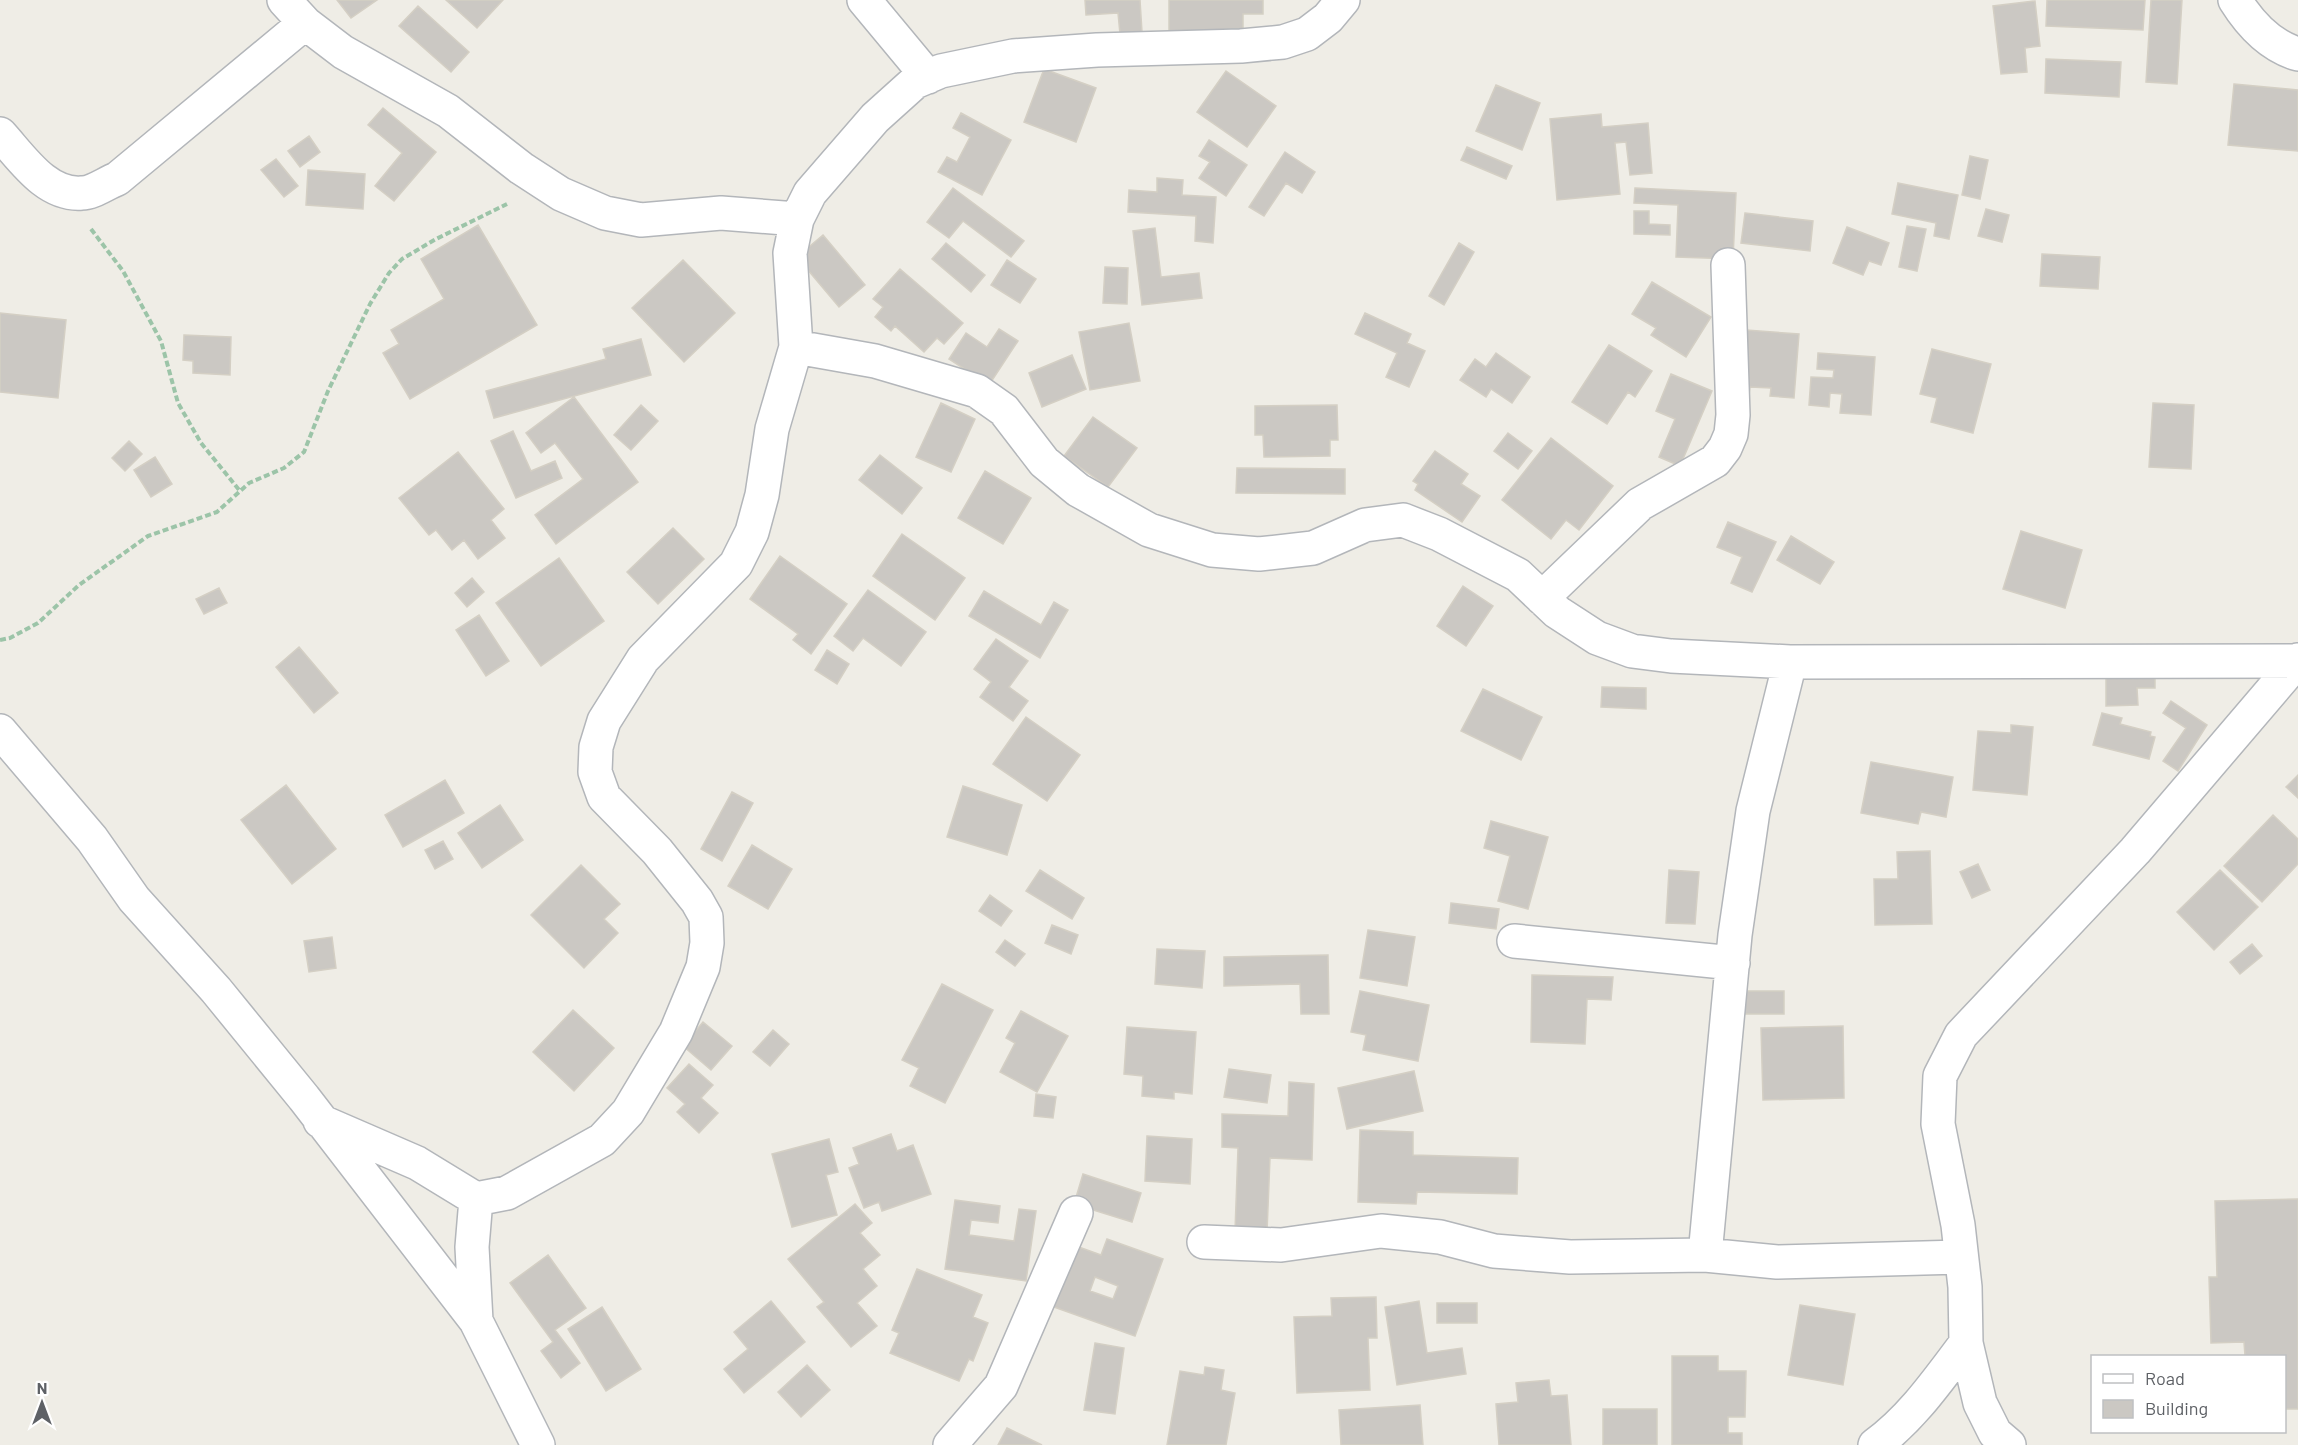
<svg xmlns="http://www.w3.org/2000/svg" width="2298" height="1445" font-family="Barlow,sans-serif">
	<rect width="100%" height="100%" fill="#efede6"/>
	<path fill="#cbc8c3" stroke="#d4cfc4" stroke-width="1.5" fill-rule="evenodd" d="M337,0H377L351,18Z
		M446,0H503L477,28Z
		M1085,0H1140L1142,32L1120,34L1118,13L1086,15Z
		M1169,0H1263V14H1243V32L1169,31Z
		M2047,0H2145L2143,30L2046,26Z
		M2151,0H2182L2177,84L2146,82Z
		M2035,1L2040,46L2025,48L2027,72L2001,74L1993,6Z
		M418,6L469,52L451,72L399,26Z
		M2046,59L2121,62L2119,97L2045,93Z
		M1044,69L1096,88L1076,142L1024,122Z
		M1226,71L1276,106L1247,147L1197,112Z
		M2234,84L2298,90V151L2228,145Z
		M1496,85L1540,103L1522,150L1476,131Z
		M383,108L436,152L394,201L375,186L402,153L368,125Z
		M961,113L1011,140L982,195L938,172L947,157L957,162L970,137L953,128Z
		M1601,114L1602,127L1648,123L1652,173L1630,175L1626,142L1615,143L1620,194L1557,200L1550,119Z
		M309,136L320,152L300,167L288,151Z
		M1209,140L1247,165L1226,196L1199,178L1210,162L1199,156Z
		M1467,147L1512,166L1506,179L1461,160Z
		M1285,152L1315,172L1302,193L1286,183L1264,216L1249,207Z
		M1970,156L1988,160L1980,199L1962,195Z
		M276,159L298,186L284,197L261,170Z
		M308,170L365,174L363,209L306,205Z
		M1157,178L1183,180L1182,195L1216,197L1213,243L1195,241L1196,216L1128,212L1129,190L1157,192Z
		M1898,183L1958,195L1949,239L1934,236L1936,223L1892,214Z
		M953,188L1024,241L1011,257L963,221L949,238L927,222Z
		M1635,188L1736,193L1733,259L1676,257L1678,205L1634,203Z
		M1986,209L2009,215L2002,242L1978,236Z
		M1634,211H1649V224L1670,225V235L1634,234Z
		M1745,213L1813,221L1810,251L1741,243Z
		M478,225L537,325L410,399L383,353L399,344L391,330L444,299L421,259Z
		M1907,226L1926,229L1917,271L1899,267Z
		M1847,227L1889,243L1881,265L1869,261L1863,275L1833,263Z
		M1155,228L1161,277L1199,273L1202,298L1142,305L1133,231Z
		M823,235L865,285L839,307L797,257Z
		M946,243L985,275L971,292L932,259Z
		M1459,243L1474,252L1444,305L1429,296Z
		M2042,254L2100,257L2098,289L2040,286Z
		M683,260L735,313L684,362L632,308Z
		M1007,260L1036,279L1020,303L991,285Z
		M1105,267L1128,268L1127,304L1103,303Z
		M900,269L963,323L944,344L937,338L924,352L895,326L891,331L875,317L883,307L873,299Z
		M1652,282L1711,317L1686,357L1651,335L1656,328L1632,314Z
		M0,313L66,320L58,398L0,392Z
		M1365,313L1411,334L1407,343L1425,351L1409,387L1386,377L1397,353L1355,334Z
		M1129,323L1140,381L1090,390L1079,332Z
		M999,329L1018,341L989,385L949,359L966,333L987,347Z
		M1746,330L1799,334L1794,398L1770,396L1771,388L1750,387L1749,395H1741Z
		M184,335L231,337L230,375L193,373V361L183,360Z
		M641,339L651,375L494,418L486,391L606,359L603,349Z
		M1609,345L1652,371L1635,397L1628,392L1607,424L1572,402Z
		M1932,349L1991,364L1973,433L1931,422L1937,398L1920,394Z
		M1496,353L1530,377L1512,403L1491,389L1486,397L1460,380L1475,359L1486,367Z
		M1818,353L1875,357L1871,415L1840,413L1842,394L1830,393L1829,407L1809,405L1811,377L1833,378L1834,370L1817,369Z
		M1072,355L1086,389L1042,407L1029,373Z
		M1671,374L1712,391L1680,466L1659,457L1675,419L1656,411Z
		M574,397L638,482L556,544L535,515L583,479L555,443L541,453L526,433Z
		M941,403L975,419L951,472L916,457Z
		M2153,403L2194,405L2191,469L2149,467Z
		M641,405L658,421L631,450L614,435Z
		M1337,405L1338,440H1330V456L1264,457L1263,435H1255V406Z
		M1093,417L1137,448L1108,487L1064,456Z
		M513,431L531,471L555,461L562,478L516,498L491,441Z
		M1508,433L1532,451L1518,469L1494,451Z
		M1551,438L1613,486L1579,530L1566,520L1551,539L1502,500Z
		M129,441L142,454L125,471L112,458Z
		M1435,451L1468,474L1461,484L1480,496L1462,522L1415,490L1418,484L1413,481Z
		M458,452L504,509L491,520L505,538L478,559L464,540L452,550L436,530L429,535L399,498Z
		M880,455L922,488L902,514L859,480Z
		M155,457L172,484L151,497L134,470Z
		M1237,468L1345,469V494L1236,493Z
		M985,471L1031,498L1003,544L958,518Z
		M1728,522L1776,542L1752,592L1731,583L1742,557L1717,547Z
		M673,528L704,559L658,604L627,572Z
		M2021,531L2082,550L2065,608L2003,589Z
		M902,534L965,578L935,620L873,576Z
		M1791,536L1834,562L1820,584L1777,560Z
		M780,556L847,604L811,654L793,640L798,634L750,599Z
		M559,558L604,621L541,666L496,603Z
		M472,578L484,592L467,607L455,593Z
		M1463,586L1493,606L1466,646L1437,626Z
		M219,588L227,603L204,614L196,599Z
		M868,590L926,632L901,666L863,638L853,651L834,636Z
		M984,591L1041,625L1054,602L1068,610L1040,658L969,616Z
		M479,615L509,661L486,676L456,630Z
		M996,639L1028,661L1009,687L1028,701L1013,721L980,697L991,682L974,669Z
		M299,647L338,693L314,713L276,667Z
		M827,650L849,664L837,684L815,670Z
		M2155,676V688H2137L2138,705L2106,706V677Z
		M1602,687L1646,688V709L1601,707Z
		M1483,689L1542,717L1521,760L1461,731Z
		M2171,701L2207,725L2178,771L2163,761L2186,728L2163,713Z
		M2102,713L2122,718L2120,724L2151,732L2150,736L2155,737L2149,759L2093,745Z
		M1026,717L1080,755L1047,801L993,764Z
		M2011,725L2033,727L2027,795L1973,790L1978,731L2011,733Z
		M1871,762L1953,777L1946,817L1921,812L1918,824L1861,813Z
		M2298,775V798L2286,787Z
		M445,780L464,813L403,847L385,815Z
		M286,785L336,849L292,884L241,820Z
		M963,786L1022,805L1007,855L947,837Z
		M732,792L753,803L722,861L701,849Z
		M500,805L523,840L482,868L458,833Z
		M2273,815L2298,839V864L2262,902L2224,866Z
		M1491,821L1548,837L1528,909L1498,901L1510,856L1484,848Z
		M443,841L453,859L435,869L425,850Z
		M752,845L792,869L768,909L728,886Z
		M1930,851L1932,924L1875,925L1874,879H1898L1897,852Z
		M1978,864L1990,890L1972,898L1960,872Z
		M581,865L620,904L604,919L618,933L584,968L531,915Z
		M1040,870L1084,898L1072,919L1026,891Z
		M1669,870L1699,872L1695,924L1666,923Z
		M2220,870L2258,907L2214,950L2177,912Z
		M990,895L1012,911L1001,926L979,911Z
		M1451,903L1499,909L1496,929L1449,923Z
		M1052,925L1078,935L1071,954L1045,943Z
		M1368,930L1415,937L1407,986L1360,978Z
		M332,937L336,968L309,972L304,941Z
		M1005,940L1025,954L1015,966L996,952Z
		M2252,944L2262,956L2240,974L2230,962Z
		M1157,949L1205,951L1202,988L1155,984Z
		M1328,955L1329,1014H1301L1300,984L1224,986V957Z
		M1532,975L1613,977L1611,1000L1587,999L1585,1044L1531,1042Z
		M942,984L993,1010L945,1103L910,1086L919,1068L902,1060Z
		M1360,991L1429,1005L1418,1061L1363,1050L1366,1035L1351,1032Z
		M1745,991H1784V1014H1745Z
		M573,1010L614,1048L574,1091L533,1052Z
		M1021,1011L1068,1036L1037,1092L1000,1072L1015,1043L1006,1038Z
		M703,1022L732,1046L711,1070L683,1046Z
		M1843,1026L1844,1098L1763,1100L1761,1028Z
		M1127,1027L1196,1032L1192,1094L1174,1092V1099L1142,1096L1143,1076L1124,1074Z
		M773,1030L789,1044L770,1066L753,1052Z
		M689,1064L713,1085L701,1098L718,1113L699,1133L677,1112L685,1104L667,1088Z
		M1229,1069L1271,1075L1267,1103L1224,1097Z
		M1414,1071L1423,1111L1347,1129L1338,1088Z
		M1289,1082L1314,1084L1312,1160L1270,1158L1267,1232L1235,1231L1238,1148L1222,1147V1114L1288,1116Z
		M1036,1094L1056,1097L1053,1118L1034,1116Z
		M1360,1130L1413,1132V1155L1518,1158L1517,1194L1417,1192L1416,1204L1358,1202Z
		M891,1134L897,1151L913,1145L931,1194L882,1211L879,1202L864,1208L849,1168L859,1164L853,1148Z
		M1147,1136L1192,1139L1190,1184L1145,1181Z
		M829,1139L838,1172L826,1175L837,1215L792,1227L772,1154Z
		M1083,1174L1141,1193L1132,1222L1074,1204Z
		M2298,1199V1409H2284V1356H2245L2244,1342L2211,1343L2209,1277H2217L2215,1201Z
		M955,1200L1000,1206L998,1223L971,1220L969,1235L1014,1241L1019,1209L1036,1211L1026,1281L945,1269Z
		M855,1204L872,1223L860,1233L880,1255L863,1269L877,1286L857,1303L877,1326L851,1347L817,1307L824,1302L788,1259Z
		M1107,1239L1163,1259L1135,1336L1054,1307L1076,1246L1101,1255ZM1095,1277L1118,1286L1113,1299L1090,1291Z
		M548,1255L586,1308L555,1330L580,1363L561,1378L541,1351L553,1342L510,1283Z
		M917,1269L982,1295L973,1317L988,1323L973,1361L969,1359L959,1381L890,1353L899,1333L892,1330Z
		M1376,1297L1377,1338H1368L1370,1390L1297,1393L1294,1317L1332,1316L1331,1298Z
		M771,1301L805,1342L744,1393L724,1369L748,1349L734,1332Z
		M1419,1301L1427,1353L1462,1348L1466,1374L1397,1385L1385,1307Z
		M1437,1303H1477V1323H1437Z
		M1800,1305L1855,1314L1843,1385L1788,1375Z
		M602,1307L641,1369L606,1391L568,1329Z
		M1095,1343L1124,1348L1115,1414L1084,1410Z
		M1672,1356H1718V1371H1746L1745,1417H1728V1433H1742V1445H1672Z
		M807,1365L830,1390L801,1417L778,1392Z
		M1205,1367L1224,1370L1221,1390L1235,1393L1226,1445H1167L1180,1371L1204,1375Z
		M1549,1380L1551,1396L1567,1395L1571,1445H1499L1496,1404L1518,1402L1516,1383Z
		M1420,1405L1423,1445H1341L1339,1410Z
		M1603,1409H1657V1445H1603Z
		M1007,1428L1042,1445H998Z"/>
	<g fill="none" stroke-linecap="round" stroke-linejoin="round">
		<defs>
			<path id="minor" d="M284,0L305,23L343,52L448,111L521,168L561,194L605,213L641,220L721,213L797,219
				M864,0L928,77
				M2235,0C2250,24 2270,46 2298,54
				M0,134C22,158 46,196 82,193C93,193 106,183 117,179L305,23
				M796,347L875,361L977,391L1004,410L1044,462L1078,490L1149,530L1212,550L1259,554L1313,548L1365,525L1403,520L1439,534L1518,575L1557,612L1597,638L1632,651L1671,656L1790,662L2297,661
				M1542,598L1640,504L1715,461L1725,448L1731,434L1733,415L1728,265
				M0,731L92,839L134,899L216,990L304,1098L476,1321L538,1445
				M1514,941L1733,963
				M320,1121L417,1163L476,1199L507,1193L602,1140L628,1112L676,1032L703,967L707,943L706,917L697,901L657,851L604,797L595,772L596,747L604,721L643,659L736,564L752,532L762,495L772,429L796,347L790,253L797,219L810,193L875,118L915,82L941,71L1013,56L1097,50L1241,46L1283,42L1307,34L1328,18L1343,0
				M1204,1242L1281,1245L1381,1231L1440,1237L1494,1251L1570,1257L1705,1255L1777,1262L1960,1257
				M1705,1255L1735,935L1753,811L1790,662
				M476,1321L472,1247L476,1199
				M950,1445L1001,1386L1076,1213
				M1875,1445C1912,1418 1938,1380 1966,1343
				M2009,1445L1995,1433L1980,1403L1966,1343L1965,1287L1958,1225L1938,1124L1940,1076L1961,1035L2135,851L2298,660"/>
		</defs>
		<use href="#minor" stroke="#b3b6ba" stroke-width="36"/>
		<path stroke="#9cc4a8" stroke-width="4" stroke-dasharray="6 3" stroke-linecap="butt" d="M91,229L123,271L161,341L178,403L201,443L240,491
			M0,640L10,638L38,623L79,585L148,536L217,512L249,483L284,468L304,452L328,391L370,304L389,273L402,259L436,239L507,204"/>
		<use href="#minor" stroke="#fff" stroke-width="33"/>
	</g>
	<rect x="2091" y="1355" width="195" height="78" fill="#ffffff" stroke="#bfc0c2" stroke-width="1.5"/>
	<rect x="2103" y="1374" width="30" height="9" fill="#ffffff" stroke="#bfc0c2" stroke-width="1.5"/>
	<text x="2145" y="1385" font-size="18" fill="#5e6166">Road</text>
	<rect x="2103" y="1400" width="30" height="18" fill="#cbc8c3" stroke="#bfc0c2" stroke-width="1.5"/>
	<text x="2145" y="1415" font-size="18" fill="#5e6166">Building</text>
	<g transform="translate(42 1403)" stroke="#ffffff" stroke-width="4.5" paint-order="stroke">
	<path d="M0-4.5L10 22L0 15L-10 22Z" fill="#5e6166"/>
	<text y="-9" font-size="16" font-weight="bold" text-anchor="middle" fill="#5e6166">N</text>
	</g>
</svg>
